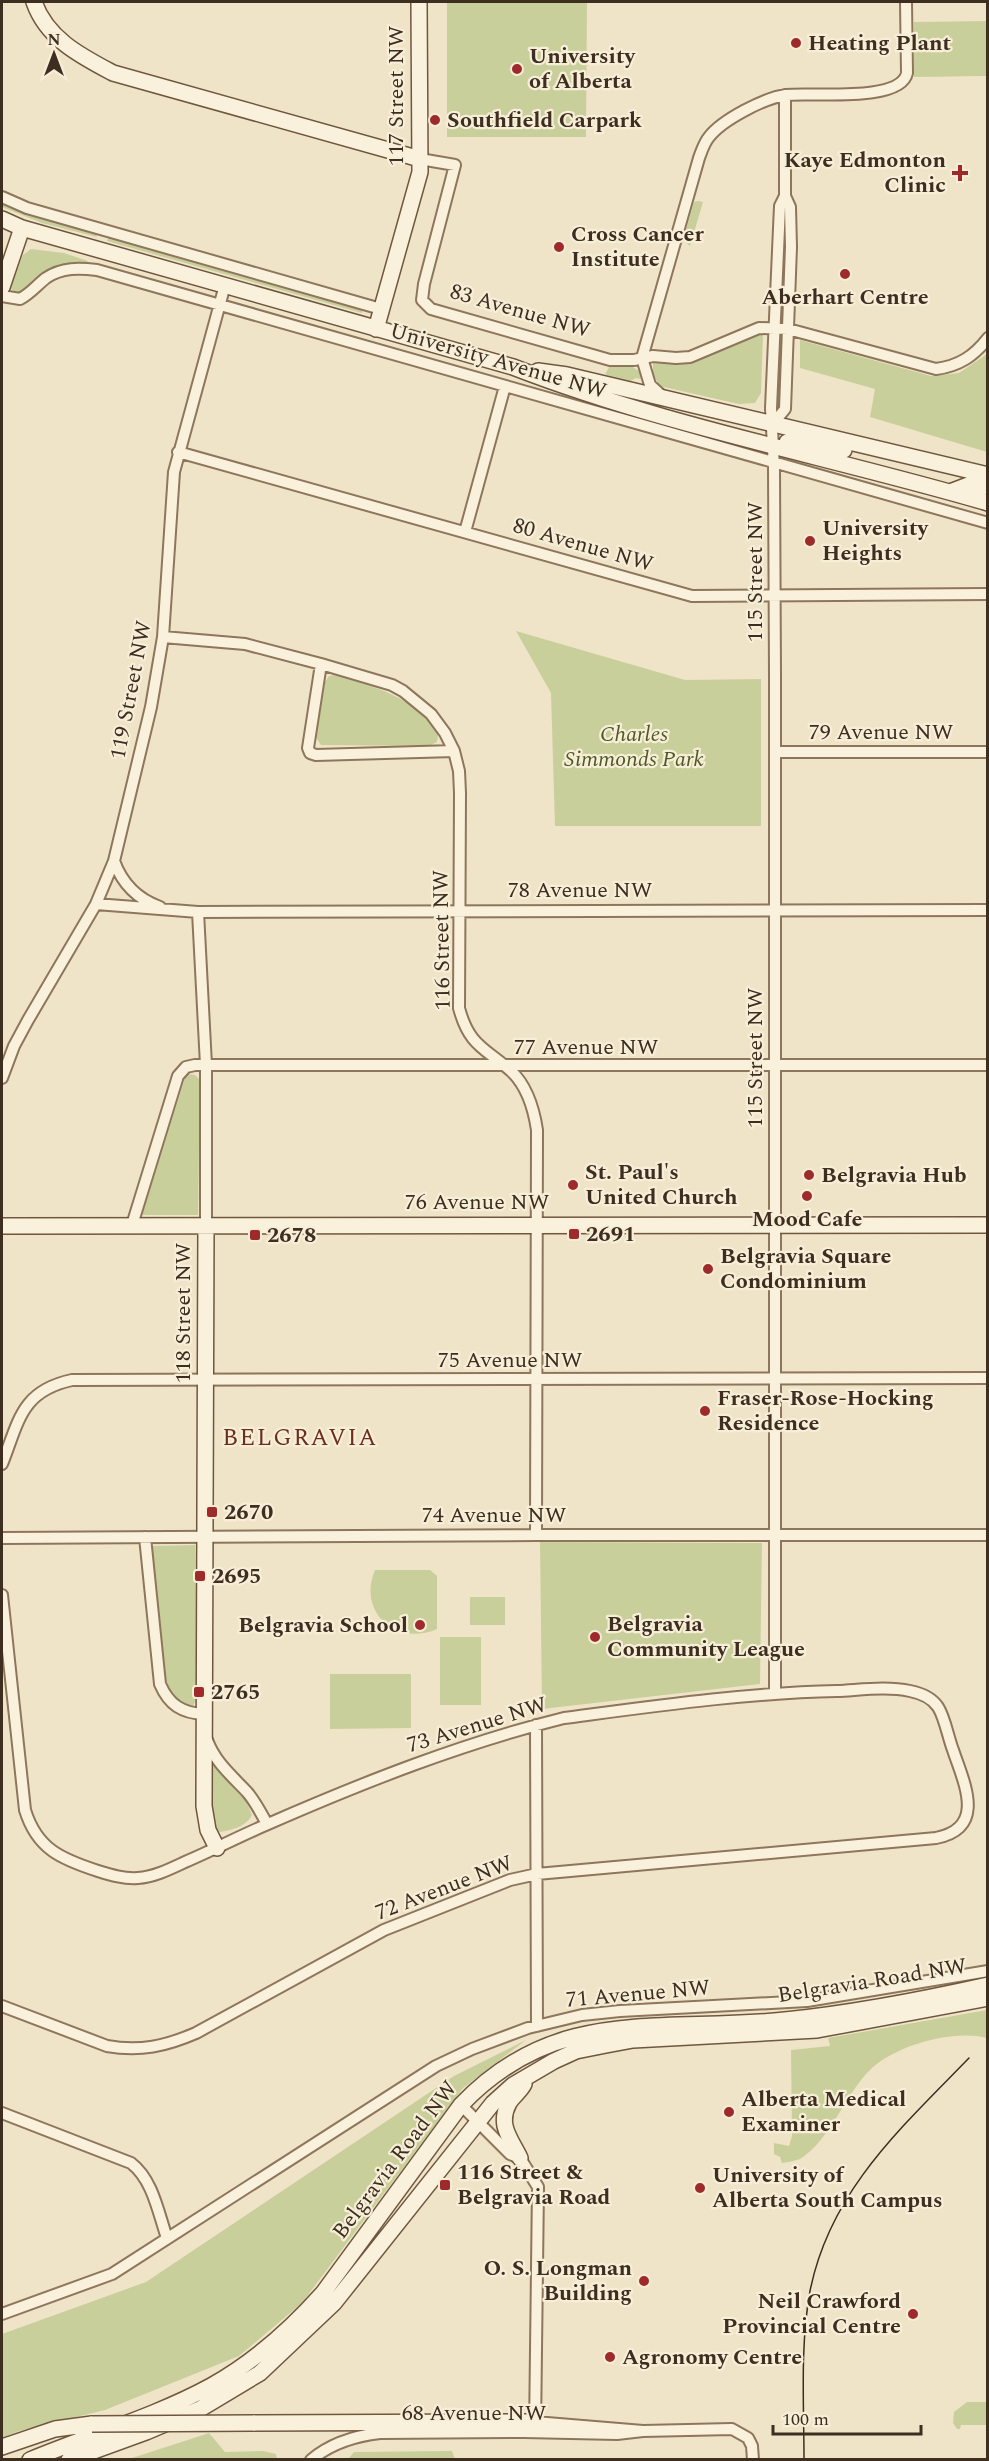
<svg xmlns="http://www.w3.org/2000/svg" width="989" height="2461" font-family="Spectral,serif">
	<rect width="100%" height="100%" fill="#f0e4c8"/>
	<path fill="#c9cf9b" d="M447,2H587L586,137H447Z
		M987,21V76L914,77V22Z
		M698,201L703,202L690,246L683,240L694,202Z
		M2,202L44,219L96,233L97,237L42,223L2,207Z
		M109,237L363,309L362,313L107,241Z
		M31,249L64,253L88,261L85,264L63,265L23,292L16,293L11,289V284L23,255Z
		M760,333L763,334L761,393L755,403L739,404L659,386L653,374V361L677,363Z
		M800,340L931,376L959,373L987,354V452L870,417L875,389L800,368Z
		M611,364L630,365L640,372L641,379L636,378L627,383L605,374Z
		M516,631L685,680L761,679V826H555L551,693Z
		M334,675C374,687 416,696 438,735L437,742L429,746L321,745L315,736L325,682L329,676Z
		M189,1074L195,1075L200,1080L198,1215H142L185,1078Z
		M540,1542L762,1543L760,1684L542,1709Z
		M195,1545L198,1696L193,1706C177,1704 170,1695 166,1679L152,1546Z
		M375,1570H430L437,1576V1629C396,1647 357,1612 375,1570Z
		M470,1597H505V1625H470Z
		M440,1637H481V1705H440Z
		M330,1674H411V1728L330,1729Z
		M214,1765L245,1799L252,1815C246,1827 230,1831 218,1832L214,1828L212,1819L209,1766Z
		M987,2010V2038C954,2029 896,2045 871,2069C847,2091 830,2141 800,2159C795,2161 788,2162 782,2163L780,2157L774,2154V2143L789,2146L792,2136L791,2050L830,2046L828,2038Z
		M526,2040L463,2088L302,2303L239,2356L105,2410L19,2431L2,2438V2334L146,2282L454,2076Z
		M967,2402H987V2425H961L960,2429H957L953,2423L954,2412Z
		M209,2433L225,2452L263,2451L276,2454L277,2459H129Z
		M452,2451L455,2459H348L354,2452Z"/>
	<g fill="none" stroke-linecap="round" stroke-linejoin="round">
		<defs>
			<path id="street" d="M420,159L455,165L424,284L422,300L431,309L610,360H634L653,356L676,358L690,357L759,328L788,329L936,369C959,366 974,356 988,338
				M2,197L27,208L381,309
				M2,296L20,299C30,294 37,285 46,278C62,267 80,268 97,270L988,523
				M642,358L699,158C702,150 704,143 709,137C722,120 764,98 786,95C810,92 901,103 907,73L906,2
				M642,358L650,385L662,396
				M773,424L785,409L791,247L790,207L785,196
				M178,452L692,596L988,594
				M465,532L505,386
				M163,637L245,644L321,664L392,685L403,691L431,714L445,733L454,751L459,771L460,793L459,1008C469,1046 485,1048 511,1071C527,1086 534,1110 537,1130L536,1535
				M321,664L308,748L310,753L316,755L454,751
				M775,752H988
				M114,861C122,883 137,899 160,907
				M96,904L198,912L988,910
				M198,912L206,1065V1224
				M2,1078L14,1046L28,1020L96,904L114,861L151,707L163,637L174,472L225,285
				M132,1225L178,1076L186,1067L195,1065H988
				M2,1464C19,1421 21,1391 72,1380L988,1378
				M145,1537L160,1684C169,1705 182,1713 204,1714
				M2,1538L536,1535H988
				M2,1595L25,1810C37,1849 61,1859 98,1871C111,1875 124,1879 138,1878C154,1877 170,1869 185,1862C213,1850 240,1836 268,1824C364,1782 463,1743 564,1718C655,1706 745,1693 837,1691C860,1690 887,1686 910,1691C920,1693 932,1698 938,1707C945,1718 948,1737 953,1750C964,1783 987,1828 936,1838L537,1874L510,1880L384,1930L196,2033C166,2046 140,2052 107,2046L2,2006
				M775,1693V674L774,468L771,408L780,206L785,196V95
				M536,1725L537,2026
				M207,1740C215,1762 231,1775 247,1792C255,1801 261,1813 267,1824
				M461,2105L510,2154L520,2158L538,2187L535,2432
				M2,2113L131,2163C153,2180 158,2212 167,2238
				M2,2314L112,2274L436,2066L472,2049L528,2028L582,2015L620,2011L807,2001L988,1971
				M535,2422L643,2431L732,2429L748,2438L752,2446L753,2460
				M311,2460C331,2443 354,2436 380,2433L524,2432L617,2434L643,2431"/>
			<path id="secondary" d="M34,2C47,39 81,56 113,73L420,159
				M2,219L22,228L513,367C665,426 831,457 988,503
				M2,287L22,228
				M376,329L420,172L419,2
				M538,371L567,375L988,475
				M787,442L844,450
				M950,492L971,484L988,487
				M206,1224L204,1806L208,1830L217,1848
				M2,1226L988,1225
				M520,2158C511,2139 497,2125 509,2103C513,2096 520,2092 524,2084
				M253,2423L535,2422
				M2,2447L55,2429L92,2424
				M30,2460C90,2435 154,2417 211,2386C254,2362 291,2329 323,2293L461,2105C557,2004 662,2033 785,2020C853,2013 921,2000 988,1985
				M69,2460L146,2432L200,2409L260,2373L334,2303L493,2103L513,2085L554,2061L576,2051L606,2045L633,2040L817,2030L988,1998"/>
		</defs>
		<use href="#street" stroke="#8d765c" stroke-width="14"/>
		<use href="#secondary" stroke="#6f573f" stroke-width="18"/>
		<use href="#street" stroke="#faf1dc" stroke-width="10"/>
		<use href="#secondary" stroke="#faf1dc" stroke-width="15"/>
		<path stroke="#3d2e20" stroke-width="1.5" d="M804,2460C804,2404 800,2346 810,2291C830,2191 901,2128 969,2058"/>
		<defs>
			<path id="secondary-bridge" d="M92,2424L253,2423"/>
		</defs>
		<use href="#secondary-bridge" stroke="#6f573f" stroke-width="18" stroke-linecap="butt"/>
		<use href="#secondary-bridge" stroke="#faf1dc" stroke-width="15"/>
	</g>
	<g fill="#9e2a2b" stroke="#f7eed8" stroke-width="2">
		<circle cx="796" cy="43" r="6"/>
		<circle cx="517" cy="69" r="6"/>
		<circle cx="435" cy="120" r="6"/>
		<path d="M957 164h6v6h6v6h-6v6h-6v-6h-6v-6h6z"/>
		<circle cx="559" cy="247" r="6"/>
		<circle cx="845" cy="274" r="6"/>
		<circle cx="810" cy="541" r="6"/>
		<circle cx="809" cy="1175" r="6"/>
		<circle cx="573" cy="1185" r="6"/>
		<circle cx="807" cy="1196" r="6"/>
		<rect x="568" y="1228" width="12" height="12" rx="3"/>
		<rect x="249" y="1229" width="12" height="12" rx="3"/>
		<circle cx="708" cy="1269" r="6"/>
		<circle cx="705" cy="1411" r="6"/>
		<rect x="206" y="1506" width="12" height="12" rx="3"/>
		<rect x="194" y="1570" width="12" height="12" rx="3"/>
		<circle cx="420" cy="1625" r="6"/>
		<circle cx="595" cy="1637" r="6"/>
		<rect x="193" y="1686" width="12" height="12" rx="3"/>
		<circle cx="729" cy="2112" r="6"/>
		<rect x="439" y="2179" width="12" height="12" rx="3"/>
		<circle cx="700" cy="2188" r="6"/>
		<circle cx="644" cy="2281" r="6"/>
		<circle cx="913" cy="2314" r="6"/>
		<circle cx="610" cy="2357" r="6"/>
	</g>
	<g text-anchor="middle" dominant-baseline="central" stroke-width="4.5" stroke-linejoin="round" paint-order="stroke">
		<g font-size="22" font-weight="bold" fill="#3d2e20" stroke="#f7eed8" text-anchor="start">
			<text x="808" y="43">Heating Plant</text>
			<text x="529" y="56">University<tspan x="529" dy="25">of Alberta</tspan></text>
			<text x="447" y="120">Southfield Carpark</text>
			<text x="946" y="160" text-anchor="end">Kaye Edmonton<tspan x="946" dy="25">Clinic</tspan></text>
			<text x="571" y="234">Cross Cancer<tspan x="571" dy="25">Institute</tspan></text>
			<text x="845" y="297" text-anchor="middle">Aberhart Centre</text>
			<text x="822" y="528">University<tspan x="822" dy="25">Heights</tspan></text>
			<text x="585" y="1172">St. Paul's<tspan x="585" dy="25">United Church</tspan></text>
			<text x="821" y="1175">Belgravia Hub</text>
			<text x="807" y="1219" text-anchor="middle">Mood Cafe</text>
			<text x="586" y="1234">2691</text>
			<text x="267" y="1235">2678</text>
			<text x="720" y="1256">Belgravia Square<tspan x="720" dy="25">Condominium</tspan></text>
			<text x="717" y="1398">Fraser-Rose-Hocking<tspan x="717" dy="25">Residence</tspan></text>
			<text x="224" y="1512">2670</text>
			<text x="212" y="1576">2695</text>
			<text x="607" y="1624">Belgravia<tspan x="607" dy="25">Community League</tspan></text>
			<text x="408" y="1625" text-anchor="end">Belgravia School</text>
			<text x="211" y="1692">2765</text>
			<text x="741" y="2099">Alberta Medical<tspan x="741" dy="25">Examiner</tspan></text>
			<text x="457" y="2172">116 Street &amp;<tspan x="457" dy="25">Belgravia Road</tspan></text>
			<text x="712" y="2175">University of<tspan x="712" dy="25">Alberta South Campus</tspan></text>
			<text x="632" y="2268" text-anchor="end">O. S. Longman<tspan x="632" dy="25">Building</tspan></text>
			<text x="901" y="2301" text-anchor="end">Neil Crawford<tspan x="901" dy="25">Provincial Centre</tspan></text>
			<text x="622" y="2357">Agronomy Centre</text>
		</g>
		<g font-size="22" fill="#3d2e20" stroke="#f7eed8">
			<text transform="translate(396 96) rotate(-90)">117 Street NW</text>
			<text transform="translate(520 311) rotate(16)">83 Avenue NW</text>
			<text transform="translate(498 361) rotate(16)">University Avenue NW</text>
			<text transform="translate(583 545) rotate(16)">80 Avenue NW</text>
			<text transform="translate(755 572) rotate(-90)">115 Street NW</text>
			<text transform="translate(131 690) rotate(-79)">119 Street NW</text>
			<text x="881" y="732">79 Avenue NW</text>
			<text x="580" y="890">78 Avenue NW</text>
			<text transform="translate(442 940) rotate(-91)">116 Street NW</text>
			<text x="586" y="1047">77 Avenue NW</text>
			<text transform="translate(755 1058) rotate(-90)">115 Street NW</text>
			<text x="477" y="1202">76 Avenue NW</text>
			<text transform="translate(183 1313) rotate(-90)">118 Street NW</text>
			<text x="510" y="1360">75 Avenue NW</text>
			<text x="494" y="1515">74 Avenue NW</text>
			<text transform="translate(477 1725) rotate(-17)">73 Avenue NW</text>
			<text transform="translate(444 1888) rotate(-21)">72 Avenue NW</text>
			<text transform="translate(872 1981) rotate(-9)">Belgravia Road NW</text>
			<text transform="translate(638 1994) rotate(-5)">71 Avenue NW</text>
			<text transform="translate(395 2160) rotate(-53)">Belgravia Road NW</text>
			<text x="474" y="2413">68 Avenue NW</text>
		</g>
		<g font-size="22" font-style="italic" fill="#4d5a26" stroke="#f7eed8">
			<text x="634" y="734">Charles<tspan x="634" dy="25">Simmonds Park</tspan></text>
		</g>
		<g font-size="24" letter-spacing="1.5" fill="#6b2e1e" stroke="#f7eed8">
			<text x="300" y="1438">BELGRAVIA</text>
		</g>
	</g>
	<rect width="989" height="2461" fill="none" stroke="#3d2e20" stroke-width="6"/>
	<g transform="translate(54 54)" stroke="#f7eed8" stroke-width="4.5" paint-order="stroke">
	<path d="M0-4.5L10 22L0 15L-10 22Z" fill="#3d2e20"/>
	<text y="-9" font-size="16" font-weight="bold" text-anchor="middle" fill="#3d2e20">N</text>
	</g>
	<path d="M773 2425v9h148v-9" fill="none" stroke="#3d2e20" stroke-width="3"/>
	<text x="782" y="2425" font-size="18" fill="#3d2e20" stroke="#f7eed8" stroke-width="4.5" paint-order="stroke">100 m</text>
</svg>
